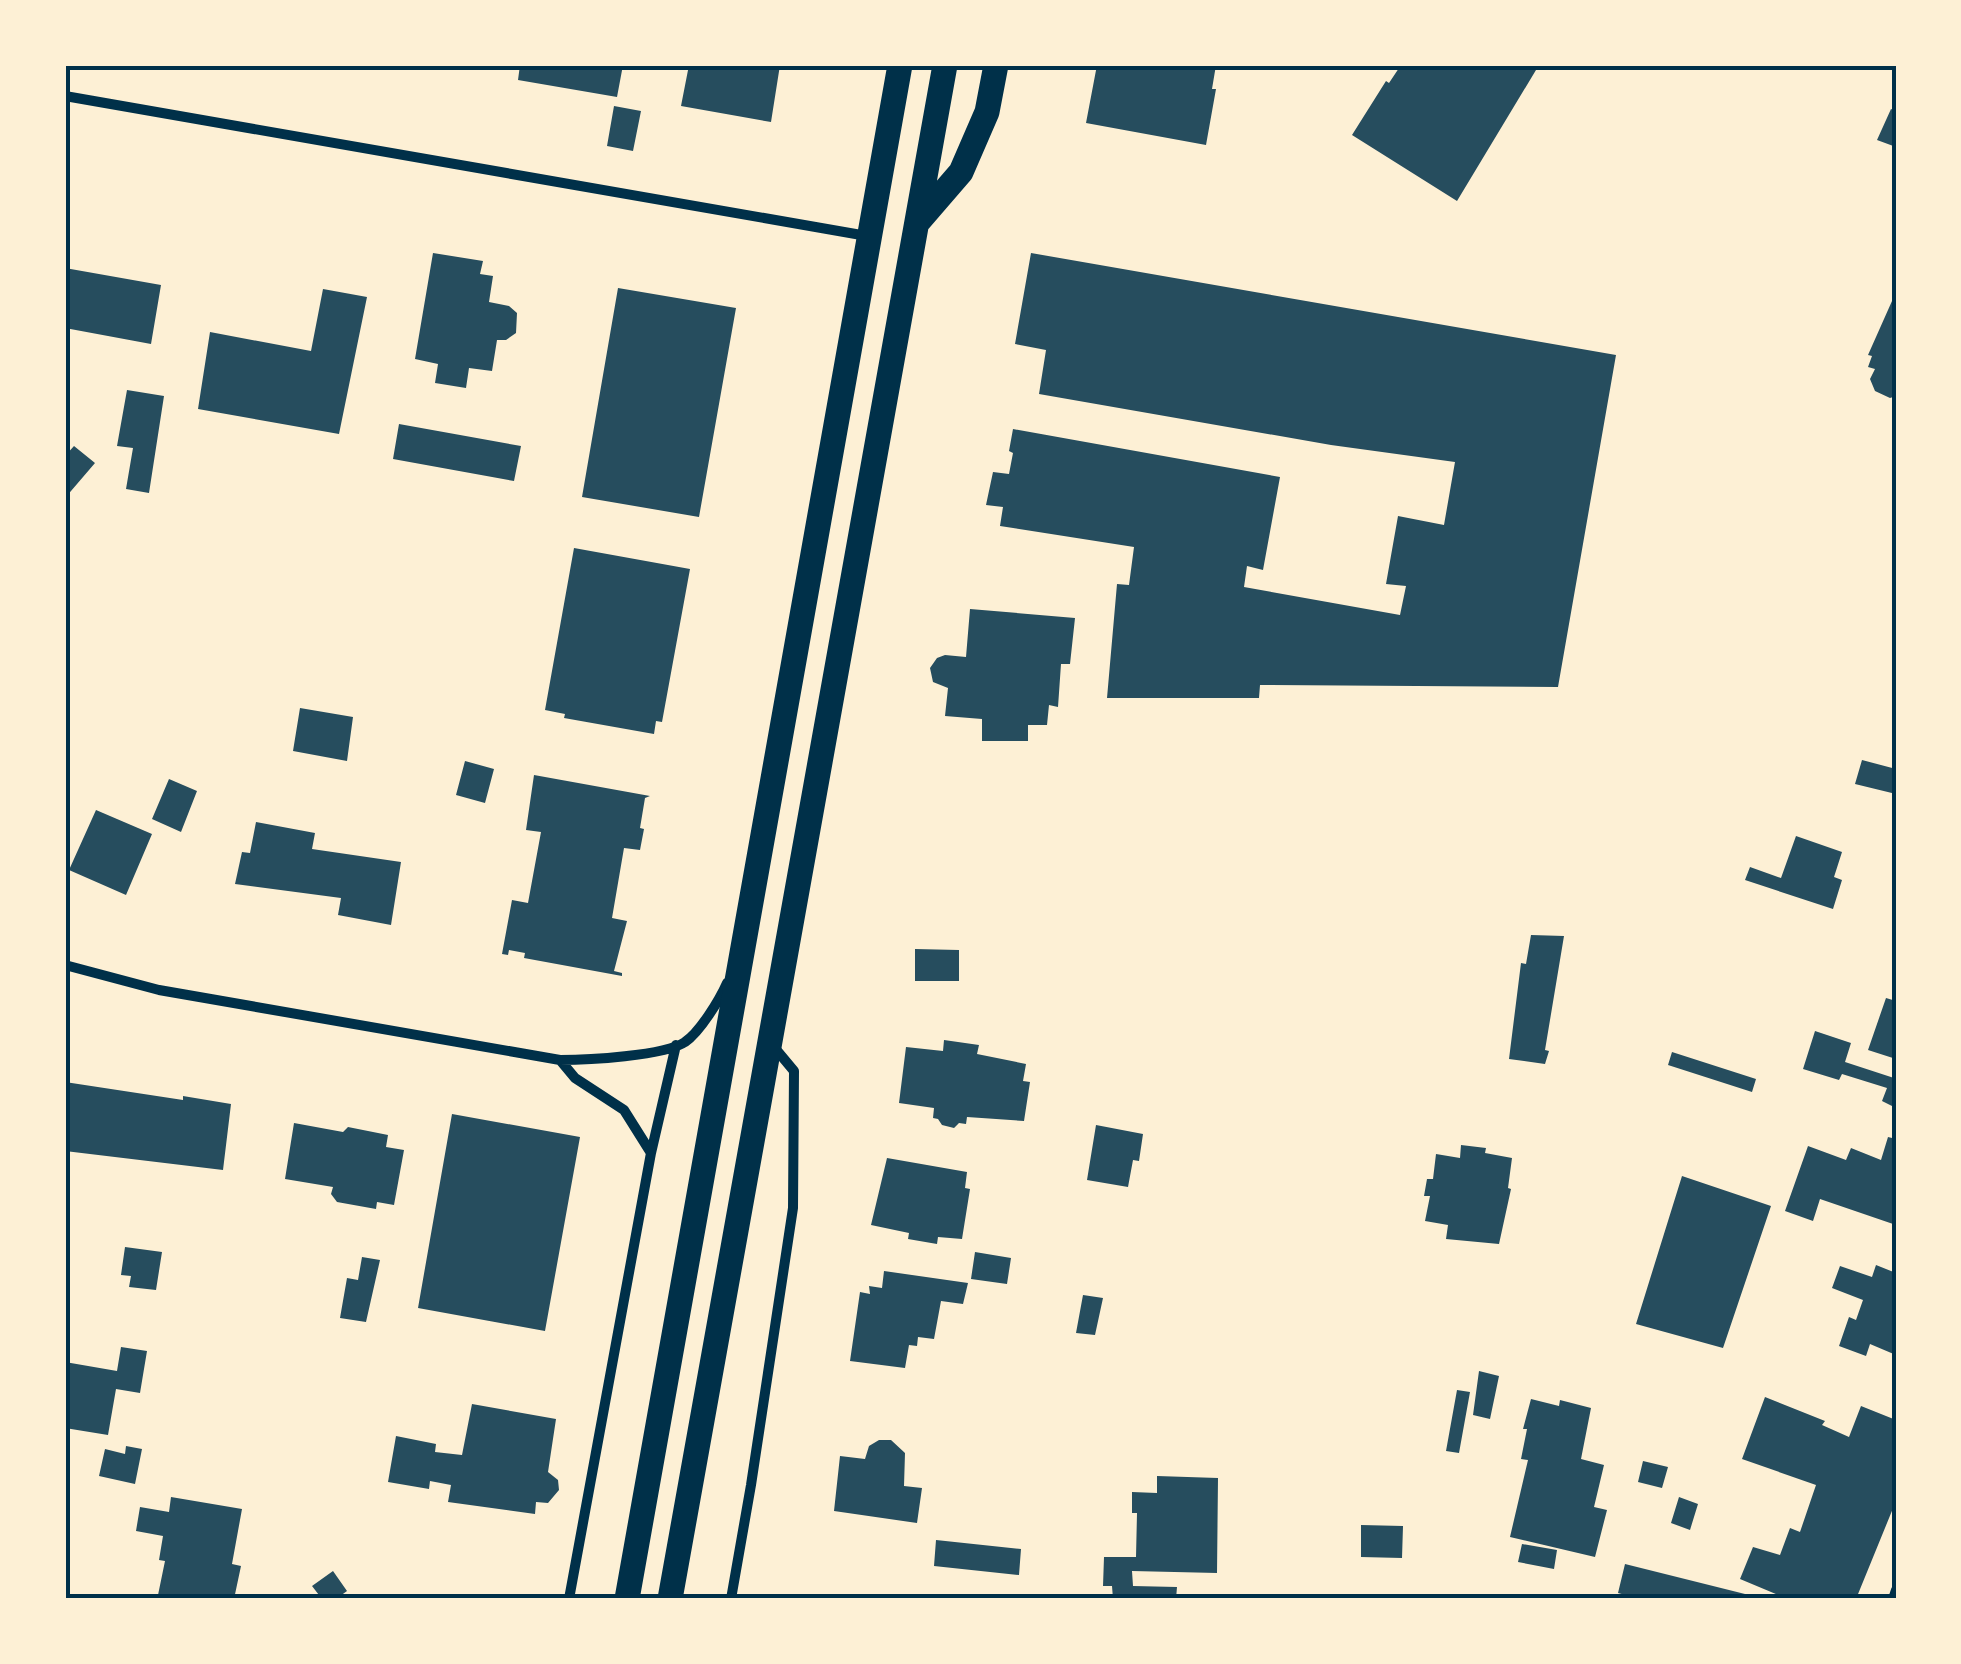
<svg xmlns="http://www.w3.org/2000/svg" width="1961" height="1664" font-family="Cabin,sans-serif">
	<rect width="100%" height="100%" fill="#fdf0d5"/>
	<path fill="#264d5e" d="M520,65H623L617,97L518,80Z
		M689,65H780L771,122L681,106Z
		M1097,65H1216L1212,89H1216L1206,145L1086,123Z
		M1401,65H1539L1457,201L1352,135L1386,81L1389,83Z
		M614,106L641,111L633,151L607,146Z
		M1891,109L1896,111V147L1877,140Z
		M433,253L483,261L480,274L493,276L489,302L509,306L517,313L516,333L506,340H497L492,371L469,368L466,388L435,383L438,364L415,359Z
		M1031,253L1616,355L1558,687L1260,685L1259,698H1107L1117,584L1129,585L1134,547L1000,526L1003,507L986,505L993,472L1009,474L1013,453L1009,451L1013,429L1280,477L1263,570L1247,566L1244,587L1400,615L1406,586L1386,584L1398,516L1444,525L1455,462L1331,445L1039,394L1046,350L1015,344Z
		M65,268L161,285L151,344L65,328Z
		M618,288L736,308L699,517L582,497Z
		M323,289L367,297L339,434L198,409L210,332L311,351Z
		M1896,292V396L1890,398L1875,391L1870,379L1875,369L1868,367L1872,356L1868,355Z
		M127,390L164,396L149,493L126,489L133,448L117,446Z
		M399,424L521,446L514,481L393,459Z
		M74,446L95,463L65,498V456Z
		M574,548L690,569L662,722L656,721L654,734L564,718L565,714L545,710Z
		M970,609L1075,618L1070,664H1061L1058,707L1049,705L1047,725H1028V741H982V719L945,716L948,688L933,682L930,668L937,658L945,655L966,657Z
		M300,708L353,717L347,761L293,751Z
		M1862,760L1896,769V794L1855,784Z
		M465,761L494,769L485,803L456,795Z
		M534,775L650,796L645,798L640,828L644,829L640,850L624,848L612,918L627,921L614,971L622,973V976L524,958L525,953L509,950L508,955L502,954L512,900L528,903L541,832L526,830Z
		M169,779L197,791L181,832L152,819Z
		M96,810L152,834L126,895L69,870Z
		M256,822L315,833L312,849L401,862L391,925L338,915L341,898L235,884L242,852L250,853Z
		M1796,836L1842,852L1834,877L1842,880L1833,909L1745,880L1750,867L1781,878Z
		M1531,935L1564,936L1545,1050L1549,1051L1545,1064L1509,1059L1521,963L1526,964Z
		M915,949L959,950V981H915Z
		M1886,998L1896,1001V1059L1868,1050Z
		M1815,1031L1851,1043L1845,1062L1894,1078L1896,1076V1108L1882,1101L1887,1088L1842,1074L1839,1080L1803,1069Z
		M944,1040L979,1045L977,1054L1026,1064L1023,1081L1030,1082L1024,1121L967,1117L966,1124L959,1123L954,1128L942,1125L938,1119L933,1118L934,1108L899,1103L906,1047L943,1051Z
		M1672,1052L1756,1079L1752,1092L1668,1065Z
		M65,1082L183,1100V1096L231,1104L223,1170L65,1151Z
		M452,1114L580,1137L545,1331L418,1308Z
		M294,1123L343,1132L348,1127L388,1135L386,1147L404,1150L394,1205L377,1202L376,1209L337,1202L331,1194L333,1187L285,1179Z
		M1096,1125L1143,1134L1139,1161L1133,1160L1128,1187L1087,1180Z
		M1888,1137L1896,1139V1225L1820,1199L1813,1221L1785,1211L1808,1146L1846,1160L1851,1148L1881,1160Z
		M1461,1145L1486,1148L1485,1153L1512,1158L1508,1188L1511,1189L1499,1244L1446,1239L1448,1225L1425,1221L1430,1196H1424L1427,1179H1433L1436,1154L1460,1158Z
		M887,1158L967,1172L965,1188L970,1189L962,1239L938,1237L937,1244L908,1239L909,1233L871,1225Z
		M1682,1176L1771,1206L1723,1348L1636,1324Z
		M125,1247L162,1252L156,1290L129,1287L131,1276L121,1275Z
		M975,1252L1011,1258L1007,1284L971,1279Z
		M362,1257L380,1260L366,1322L340,1318L347,1278L358,1280Z
		M1876,1265L1896,1273V1355L1870,1344L1866,1356L1839,1346L1849,1317L1856,1320L1863,1300L1832,1288L1840,1266L1872,1277Z
		M884,1271L968,1283L963,1304L941,1301L934,1339L918,1337L917,1346L909,1345L905,1368L850,1361L860,1292L870,1294L869,1286L882,1288Z
		M1083,1295L1103,1298L1095,1335L1076,1333Z
		M121,1347L147,1351L140,1393L116,1389L108,1435L65,1428V1362L117,1371Z
		M1479,1371L1499,1376L1490,1419L1473,1415Z
		M1457,1390L1470,1392L1459,1453L1446,1451Z
		M1765,1397L1825,1421L1822,1425L1849,1437L1861,1406L1896,1420L1892,1435L1896,1437V1501L1856,1599H1788L1740,1579L1753,1547L1780,1555L1790,1528L1800,1532L1816,1485L1742,1459Z
		M1531,1399L1559,1406L1560,1400L1591,1408L1581,1459L1604,1465L1594,1507L1607,1510L1595,1557L1510,1537L1528,1460L1521,1459L1527,1429H1523Z
		M472,1404L556,1419L548,1472L558,1480L559,1490L548,1503L536,1502L535,1514L448,1502L451,1485L430,1481L429,1489L388,1482L396,1436L436,1444L435,1452L462,1455Z
		M879,1440H891L905,1453L904,1486L922,1488L917,1523L834,1511L840,1456L865,1459L869,1446Z
		M126,1446L142,1449L135,1484L99,1476L105,1449L125,1454Z
		M1643,1461L1668,1467L1662,1488L1638,1482Z
		M1157,1476L1218,1478L1217,1573L1132,1571L1133,1586L1177,1587L1176,1599H1113L1112,1586H1103L1104,1557H1136L1137,1513H1132V1492L1157,1493Z
		M171,1497L242,1509L232,1564L241,1566L234,1599H180L158,1595L165,1561L159,1560L163,1536L136,1531L140,1507L169,1512Z
		M1679,1497L1698,1504L1690,1530L1671,1523Z
		M1361,1525L1403,1526L1402,1558L1361,1557Z
		M936,1540L1021,1549L1019,1575L934,1566Z
		M1522,1544L1557,1550L1554,1569L1518,1562Z
		M1625,1564L1749,1595L1758,1599L1674,1596L1640,1599L1618,1593Z
		M333,1571L347,1591L336,1599H322L312,1586Z"/>
	<g fill="none" stroke-linecap="round" stroke-linejoin="round">
		<path stroke="#003049" stroke-width="10" d="M65,96L867,236
			M65,965L159,990L560,1060C586,1060 665,1056 685,1042C700,1032 720,999 727,983
			M560,1060L575,1078L624,1110L651,1153
			M569,1599L651,1153L676,1045
			M731,1599L751,1485L793,1208L794,1071L774,1047
			M1893,1599L1896,1590"/>
		<path stroke="#003049" stroke-width="25" d="M917,223L961,172L987,112L996,65
			M627,1599L900,65
			M670,1599L945,65"/>
	</g>
	<rect width="1961" height="1664" fill="none" stroke="#fdf0d5" stroke-width="135"/>
	<rect x="68" y="68" width="1826" height="1528" fill="none" stroke="#003049" stroke-width="4"/>
</svg>
